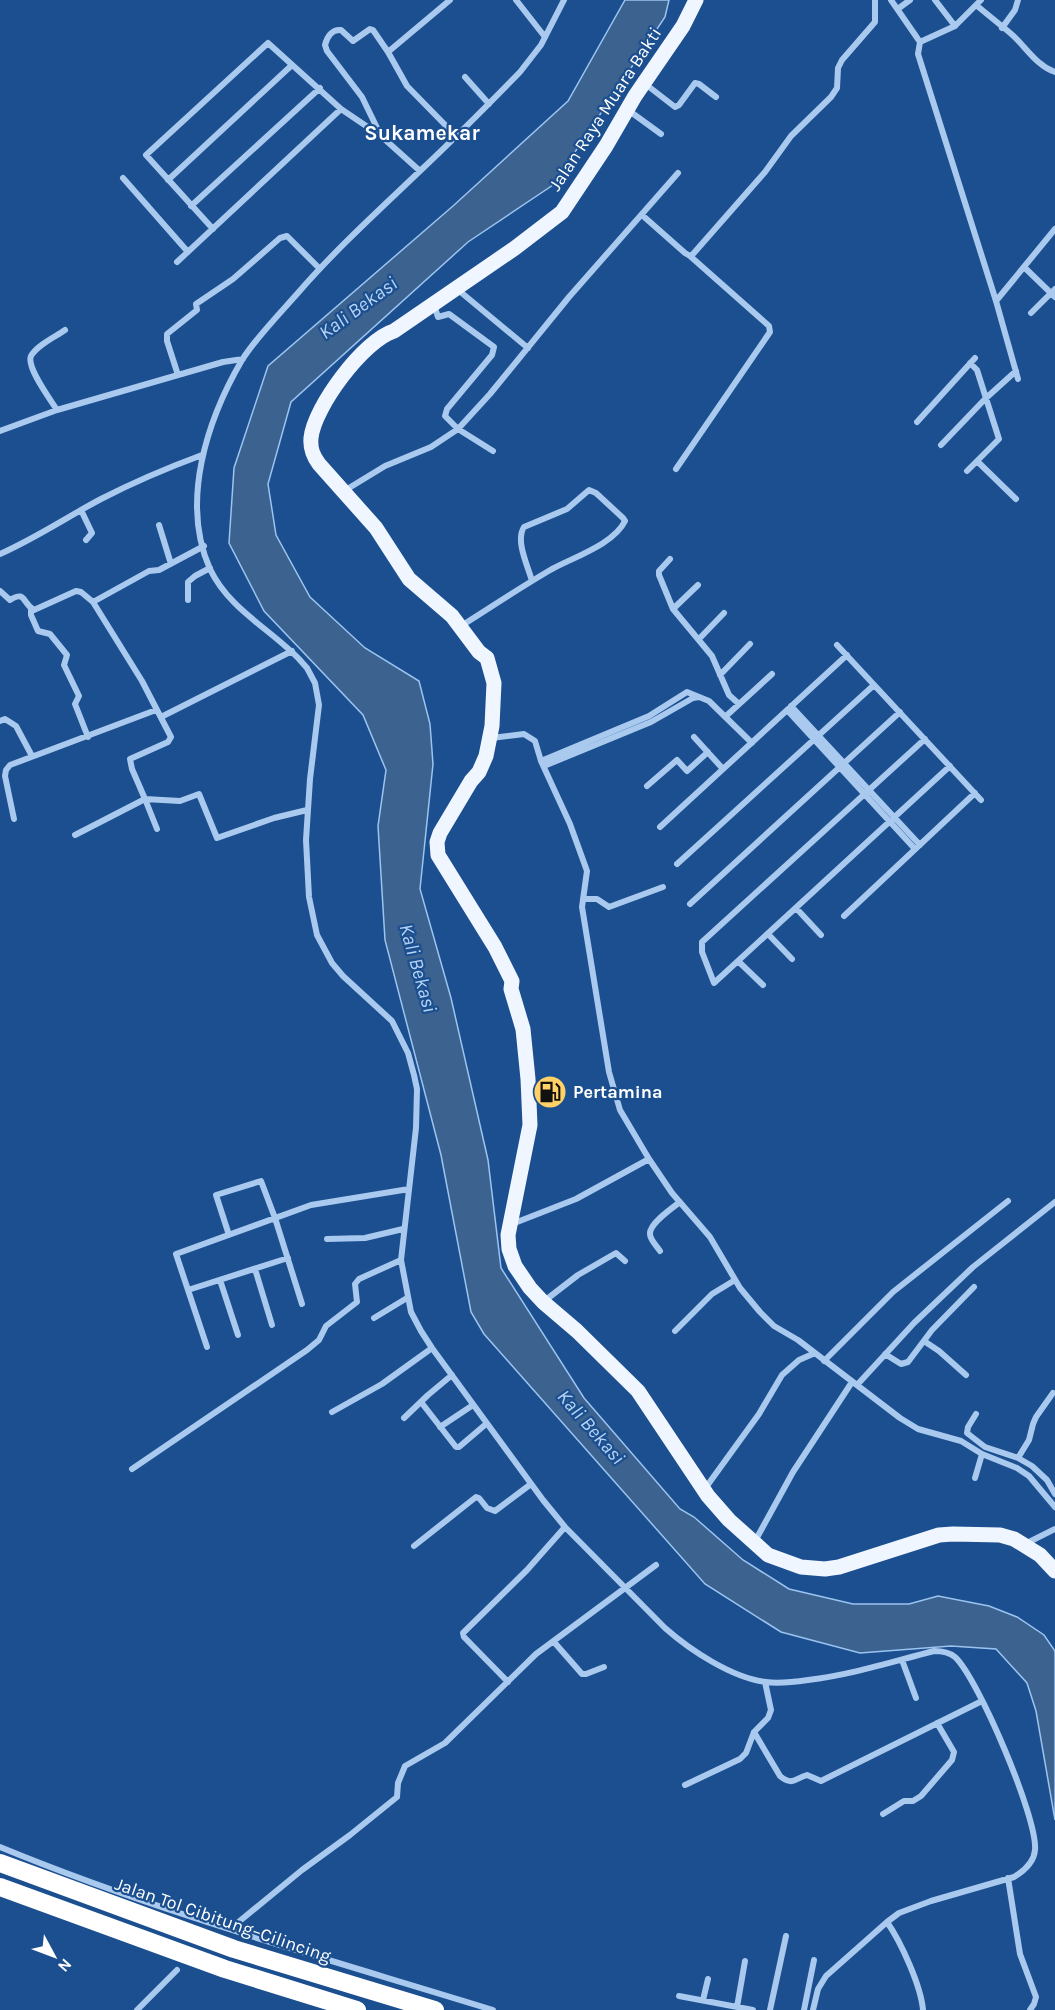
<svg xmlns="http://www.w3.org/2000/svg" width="1055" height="2010" font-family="Karla,sans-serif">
	<rect width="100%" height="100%" fill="#1b4f8f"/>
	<path fill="#3c6290" stroke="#9cc4f0" stroke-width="1.5" d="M625,0H669L665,17L553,185L468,242L291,402L268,484L276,535L310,597L365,648L419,681L430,724L433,764L420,889L451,998L488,1160L501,1268L584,1398L680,1509L694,1517L743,1560L789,1589L853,1604H909L938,1596L989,1606L1017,1617L1044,1635L1055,1651V1820L1036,1711L1027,1683L996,1649L951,1646L860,1653L781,1632L705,1584L484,1334L471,1312L441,1155L385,940L378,826L386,770L363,715L264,611L229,543L234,468L268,366L453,206L568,101Z"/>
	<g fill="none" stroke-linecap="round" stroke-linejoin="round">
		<path stroke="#a9c9ee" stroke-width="6" d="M516,0L545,37
			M564,0L541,45L520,72C487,106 454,139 420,171C378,211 335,250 297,294C281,312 255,339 242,360C207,420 180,502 210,569C229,609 269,628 299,659L307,668L315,683L319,705L310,779L306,840L309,897L317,935L332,963L343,976L392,1021L408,1053L414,1075L417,1089L416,1128L401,1260L411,1312L421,1331L432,1348L543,1500L565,1527L665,1628C690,1650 732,1678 766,1682C780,1684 794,1682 808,1680C851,1675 891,1662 934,1651C941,1651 949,1652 955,1657C978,1678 1038,1819 1035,1850C1034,1863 1024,1871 1014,1877L931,1901L899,1913L887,1922L826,1976L818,1989L813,2010
			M891,0L920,42L955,26L981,0
			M935,0L955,26
			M976,5C987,14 998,23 1009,32C1025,45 1035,65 1055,72
			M899,8L910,0
			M1002,28L1015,10L1018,0
			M920,42L918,54L996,301L1018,379
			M388,52L450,0
			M465,77L489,104
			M644,83L675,107L679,105L695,83L699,84L716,97
			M628,110L661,134
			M420,171L381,136L362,97L327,51L325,45C327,37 332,29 341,30L353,41L370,29L373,30L388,52L407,86L456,136
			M123,178L188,252
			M168,180L292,65
			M191,206L320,88
			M642,215L685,253L690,256L693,254L765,172L791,136L831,97L837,88L838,68L842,60L875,22V0
			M213,229L146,155L268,43L341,109L381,136
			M177,262L341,109
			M1024,267L1055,297
			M457,289L528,348
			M996,301L1055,229
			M434,305L438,317L449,314L494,347L492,355L447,409L445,416L458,429L493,451
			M1031,313L1055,289
			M178,375L167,341V334L197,310L196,304L233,279L280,238L287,236L319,268
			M57,410C50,399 26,367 31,356C37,345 55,337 65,330
			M917,422L975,358
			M0,431L57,410L223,362L243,359
			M941,445L985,399L1016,371
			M977,461L1016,499
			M676,469L770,332L769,326L690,256
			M967,471L999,439L977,370L970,363
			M344,491L385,466L431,447L458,429L490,394L569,297L678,173
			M81,510L92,533L86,540
			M159,525L171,564
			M0,554C36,538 67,517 101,499C134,482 167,468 202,455
			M670,559L659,571V575L673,609L712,656L729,695L739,704
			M0,591L10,600C26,590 22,603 34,610L76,591L81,592L93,602L142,681L171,737L168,742L130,759L132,769L145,799L75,835
			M188,600V582L195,576L210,568
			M93,602L149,571L159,570L204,546
			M31,609V615L38,631L50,634L67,655L64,665L79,696L75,704L88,737
			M673,609L698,585
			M461,626C491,607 521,587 552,569C574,557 614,544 625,521L623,518L596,493L589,490L567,509L524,527C515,541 528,566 532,581
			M699,639L724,613
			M837,645L981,800
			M720,675L750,644
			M791,706L920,845
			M787,710L915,849
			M161,717L292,651
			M725,717L772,674
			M0,721L5,719L16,726L32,756
			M694,737L723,769
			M491,738L524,734L535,741L541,761L570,824L587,871L582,907L609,1072L620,1110L649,1159L672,1193L710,1237L740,1288L760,1312L774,1326L798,1340L900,1418L918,1429L961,1441L982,1454L1017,1468L1029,1476L1055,1507
			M925,739L702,942V952L714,983L950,766
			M541,761L649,716L687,692L709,701L752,743
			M544,766L651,722L693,698L699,697
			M647,786L677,760L687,771L708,752
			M14,819L5,776L6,770L10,765L156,710
			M660,827L847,655
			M157,829L145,799L180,801L199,794L217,838L274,818L307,810
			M677,864L874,685
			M583,899H597L609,907L663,887
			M690,904L900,712
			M796,908L821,935
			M844,916L975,793
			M768,934L792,959
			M738,961L763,985
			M512,1224L576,1199L649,1159
			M229,1235L216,1195L261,1181L275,1218L302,1304
			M327,1239L365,1238L403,1229
			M660,1251C657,1246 650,1240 650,1234C649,1224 672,1208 680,1202
			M255,1269L272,1325
			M220,1280L238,1335
			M188,1290L288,1258
			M543,1302L578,1275L616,1253L625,1261
			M374,1318L407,1298
			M675,1331L712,1294L735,1280
			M924,1341L939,1351L966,1375
			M207,1347L176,1254L311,1205L409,1189
			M885,1354L901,1364L908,1362L932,1330L974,1287
			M824,1361L893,1292L1008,1201
			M857,1385L914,1323L973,1267L1055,1202
			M421,1402L456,1447H459L486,1424
			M332,1412L382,1384L432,1348
			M976,1414L968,1427L967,1433L985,1447L1018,1458L1032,1466L1047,1480L1055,1494
			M404,1418L428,1395L452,1375
			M440,1427L473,1405
			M1018,1458L1029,1440L1033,1424L1036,1417L1053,1393
			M132,1469L307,1350L319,1340L326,1326L357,1302L355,1284L359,1279L401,1260
			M975,1478L982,1454
			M704,1490L759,1414L782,1375L799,1360L815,1353
			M754,1543L793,1472L852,1382
			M1025,1544L1055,1529
			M414,1546L476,1497L479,1498L487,1508L495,1511L531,1484
			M554,1642L582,1674H586L604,1667
			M902,1660L916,1698
			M508,1682L464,1637L463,1633L527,1570L565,1527
			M754,1732L780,1776C792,1786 794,1779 807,1775L821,1781L982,1701
			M685,1785L740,1759L746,1753L754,1732L768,1718L771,1710L765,1682
			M883,1814L904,1801H913L921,1796L952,1760L954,1752L937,1723
			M0,1847C160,1913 328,1959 493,2010
			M1008,1878L1020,1954L1036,1997L1034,2004L1030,2010
			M887,1922C901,1942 921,1986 923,2010
			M230,1929L302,1870L350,1835L397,1797L398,1783L405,1766L445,1743L536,1654L656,1565
			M679,1996L753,2010
			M703,2000L708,1979
			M737,2007L745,1961
			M137,2010L177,1970
			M770,2010L786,1936
			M804,2010L814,1960"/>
		<path stroke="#f0f6ff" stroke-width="15" d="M696,0L683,26L635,96L606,146L562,212L515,248L394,331C364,340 314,407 311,438C310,449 313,456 319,464L376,528L409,579L452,616L479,652L487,658L494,683L492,726L486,756L479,772L471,781L440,833L437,842L438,855L495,947L512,981L511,989L523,1029L528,1079L530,1125L508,1235L509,1249L515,1266L530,1288L543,1302L577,1331L638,1391L708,1496L729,1520L768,1555L801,1567L825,1569L839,1567L939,1535L953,1534L1000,1535L1014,1539L1040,1555L1055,1571"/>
		<path stroke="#fff" stroke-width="18" d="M0,1863L234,1949L435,2010
			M0,1887L225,1969L357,2010"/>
	</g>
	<defs>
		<symbol id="fuel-disc" viewBox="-11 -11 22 22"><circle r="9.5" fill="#ffd166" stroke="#1b4f8f"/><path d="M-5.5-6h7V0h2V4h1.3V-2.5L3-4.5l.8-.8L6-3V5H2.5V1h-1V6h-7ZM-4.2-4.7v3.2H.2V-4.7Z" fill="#111"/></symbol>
	</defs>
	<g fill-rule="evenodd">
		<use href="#fuel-disc" x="531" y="1073" width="38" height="38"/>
	</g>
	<g text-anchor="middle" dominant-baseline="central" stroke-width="4.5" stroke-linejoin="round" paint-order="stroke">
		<g font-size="18" fill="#fff" stroke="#1b4f8f">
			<text transform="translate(605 109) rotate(-57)">Jalan Raya Muara Bakti</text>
			<text transform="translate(223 1920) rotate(19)">Jalan Tol Cibitung–Cilincing</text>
		</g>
		<g font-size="18" font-weight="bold" fill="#fff" stroke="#1b4f8f" text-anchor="start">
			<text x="573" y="1092">Pertamina</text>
		</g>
		<g font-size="20" font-style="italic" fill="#b5d3f5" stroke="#1b4f8f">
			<text transform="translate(358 308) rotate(-36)">Kali Bekasi</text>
			<text transform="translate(418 968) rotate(74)">Kali Bekasi</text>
			<text transform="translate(591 1427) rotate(49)">Kali Bekasi</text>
		</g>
		<g font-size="21" font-weight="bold" fill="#fff" stroke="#1b4f8f">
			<text x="422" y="133">Sukamekar</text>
		</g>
	</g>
	<g transform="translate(54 1956) rotate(131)" stroke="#1b4f8f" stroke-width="4.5" paint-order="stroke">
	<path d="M0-4.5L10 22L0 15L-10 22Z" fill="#ffffff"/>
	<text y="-9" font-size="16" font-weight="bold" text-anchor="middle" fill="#ffffff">N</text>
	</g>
</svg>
